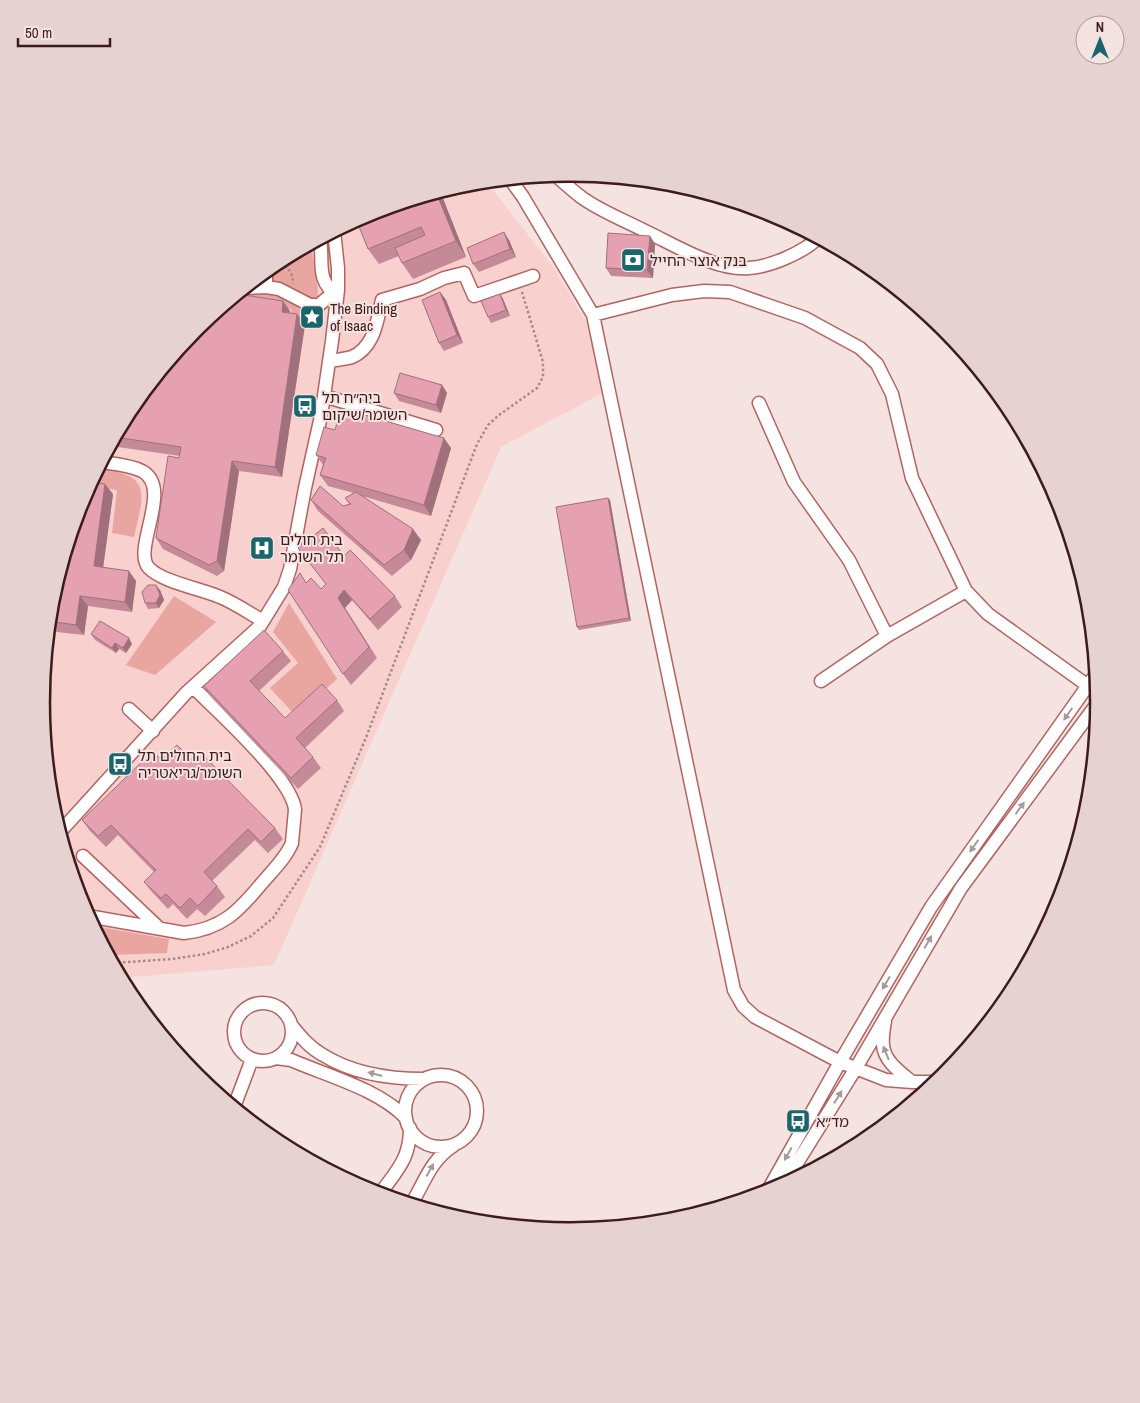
<svg xmlns="http://www.w3.org/2000/svg" width="1140" height="1403" font-family="'Archivo Narrow','Noto Sans Hebrew',sans-serif">
	<rect width="100%" height="100%" fill="#f5e3e1"/>
	<path fill="#f8d0cd" d="M486,181L554,268L587,323L603,393L501,447L274,965L121,978L81,904L51,804L41,701L51,598L82,499L131,407L196,327L276,262L368,213L467,183Z"/>
	<path fill="#e9a5a0" d="M311,243L318,291L317,320L292,317L291,309L229,300L276,262Z
		M98,468C153,476 144,492 134,537L112,533L117,490L91,486Z
		M174,596L216,622L155,675L126,665Z
		M289,603L337,679L296,716L270,688L298,663L273,632Z
		M93,926L169,939L167,953L109,955Z"/>
	<g fill="none" stroke-linecap="round" stroke-linejoin="round">
		<defs>
			<path id="minor" d="M554,174C563,182 572,190 581,197C600,211 624,220 645,231C675,245 716,271 749,268C770,267 804,252 818,238
				M510,179L523,197L593,315L734,990L743,1006L755,1017L840,1062L886,1080L912,1082H936
				M320,238C324,262 315,280 337,295
				M266,287V270
				M245,288L266,287L279,289L310,305H319L334,292
				M593,315L672,295L704,291L730,292L805,318L860,348L877,364L892,394L912,478L966,591L988,614L1098,693
				M329,361C336,360 345,359 352,357C375,347 377,320 382,300L420,289L444,278L464,273L474,296L533,276
				M324,396L436,430
				M759,403L794,482L849,560L887,636
				M101,462C115,464 130,465 142,471C174,488 131,550 149,568C162,582 202,589 220,597C235,603 249,613 263,621
				M821,681L887,636L966,591
				M129,709L153,731
				M60,832L186,693L260,626L284,587L290,569L305,488L321,416L332,341L338,290V268L334,231
				M83,856L159,928
				M88,916L184,933C222,929 239,911 262,883C272,871 286,858 292,843C292,841 295,812 295,809C290,776 218,712 193,687
				M234 1032a29 29 0 1 1 58 0a29 29 0 1 1-58 0Z
				M885,1021C884,1028 882,1037 883,1045C884,1061 900,1072 912,1082
				M292,1026C301,1037 310,1048 323,1055C352,1073 390,1079 424,1079
				M276,1058L291,1060C328,1076 378,1089 406,1118
				M405 1111a36 36 0 1 1 72 0a36 36 0 1 1-72 0Z
				M234,1107L252,1059
				M784,1184L856,1068L961,888L1099,701
				M767,1192L840,1062L931,907L1096,674
				M380,1194C397,1170 410,1159 410,1128
				M412,1203C425,1181 431,1160 453,1146"/>
		</defs>
		<use href="#minor" stroke="#b36460" stroke-width="15"/>
		<path stroke="#a48b89" stroke-width="2.5" stroke-dasharray="2.5 2.5" stroke-linecap="butt" d="M275,263C287,264 293,272 293,284
			M113,963L172,959L205,954L228,947L251,936L273,918L320,847L367,735L477,444L488,425L499,415L537,388L543,377V362L522,292"/>
		<use href="#minor" stroke="#fff" stroke-width="12"/>
	</g>
	<path fill="#c58a98" fill-rule="evenodd" d="M455,186L457,191L442,196L466,257L413,279L402,263L399,256L379,264L368,249V213Z
		M650,236L655,244L653,278L611,276L606,268Z
		M509,240L516,257L479,272L473,264Z
		M440,292L446,300L463,343L444,351L439,343Z
		M500,294L503,299L510,316L491,323L488,317Z
		M290,311V313L297,314L305,325L282,477L239,471L224,571L217,576L163,549L156,538L180,456L111,446V445L131,408Z
		M442,385L447,393L441,413L399,401L394,393Z
		M335,430L451,448L431,516L362,496L421,540L411,560L392,576L318,511L311,500L343,506L349,504L345,498L354,493L328,486L320,475L323,465L316,455Z
		M113,494L103,567L136,581L132,612L88,606L84,635L48,631L51,598L82,499ZM55,600L56,601L54,611H53Z
		M608,498L610,500L631,621L579,630L577,627Z
		M298,548L344,556L395,596L402,607L378,630L352,600L345,608L377,658L351,685L343,674L321,589L326,584Z
		M160,590L164,600L159,608L148,609L145,603Z
		M91,634L132,644L126,653L119,649L116,653L95,640Z
		M283,651L291,661L259,691L285,718L337,700L344,711L305,748L313,757L321,768L298,789L211,697L204,686Z
		M161,760H192L275,828L283,839L268,853L255,840L212,881L217,886L225,897L205,916L197,909L187,919L173,904L168,909L152,892L144,882L154,872L118,835L106,847L90,831L82,820Z"/>
	<path fill="#a0707c" d="M439,191L442,196L466,257L456,241L436,192Z
		M504,232L509,240L516,257L510,249Z
		M650,236L655,244L653,278L647,270Z
		M440,292L446,300L463,343L457,335Z
		M500,294L503,299L510,316L506,310Z
		M283,301L290,311L289,322L282,312Z
		M297,314L305,325L282,477L275,467Z
		M442,385L447,393L441,413L436,405Z
		M444,438L451,448L431,516L424,505Z
		M232,461L239,471L224,571L217,561Z
		M105,484L113,494L102,576L94,566Z
		M608,498L610,500L631,621L629,618Z
		M413,529L421,540L411,560L404,550Z
		M129,571L136,581L132,612L125,602Z
		M156,585L160,590L164,600L159,608L156,603Z
		M344,590L352,600L345,608L377,658L338,598Z
		M52,596L55,600L52,620L50,617Z
		M80,596L88,606L84,635L76,625Z
		M129,638L132,644L126,653L123,648Z
		M115,643L119,649L116,653L112,648Z"/>
	<path fill="#e5a0b1" stroke="#a0707c" d="M436,192L456,241L402,263L395,248L425,235L421,227L368,249L356,219L368,213Z
		M504,232L510,249L473,264L467,248Z
		M608,233L650,236L647,270L606,268Z
		M440,292L457,335L439,343L422,300Z
		M237,294L283,301L282,312L297,314L275,467L232,461L217,561L209,565L156,538L168,456L179,458L181,447L115,437L131,408L196,327Z
		M500,294L506,310L488,317L481,301Z
		M400,373L442,385L436,405L394,393Z
		M341,408L444,438L424,505L320,475L326,458L316,455L324,427L335,430Z
		M91,482L105,484L94,566L129,571L125,602L80,596L76,625L49,621L50,611H54L58,591H54L82,499Z
		M320,486L343,506L351,504L345,498L356,492L413,529L404,550L384,565L311,500Z
		M608,498L629,618L577,627L556,507Z
		M323,528L344,556L350,550L395,596L370,619L344,590L338,598L369,647L343,674L288,590L300,573L306,583L311,578L321,589L326,584L298,548Z
		M148,585H156L160,595L156,603H145L142,592Z
		M100,621L129,638L123,648L115,643L112,648L91,634Z
		M264,630L283,651L250,681L285,718L322,684L337,700L296,738L313,757L291,778L204,686Z
		M177,745L192,760L200,752L275,828L261,842L248,829L204,872L217,886L198,906L190,898L180,908L166,894L161,898L144,882L156,870L111,825L98,836L82,820L153,751L161,760Z"/>
	<defs><path id="oneway-solid" d="M-6-.8H1V-3.2L6.5 0L1 3.2V.8H-6Z" transform="scale(1.25)"/></defs>
	<g fill="#a89998">
		<use href="#oneway-solid" transform="translate(1068 714) rotate(125)"/>
		<use href="#oneway-solid" transform="translate(1020 808) rotate(-54)"/>
		<use href="#oneway-solid" transform="translate(974 846) rotate(125)"/>
		<use href="#oneway-solid" transform="translate(928 942) rotate(-60)"/>
		<use href="#oneway-solid" transform="translate(886 983) rotate(121)"/>
		<use href="#oneway-solid" transform="translate(886 1053) rotate(-112)"/>
		<use href="#oneway-solid" transform="translate(375 1074) rotate(-165)"/>
		<use href="#oneway-solid" transform="translate(838 1097) rotate(-58)"/>
		<use href="#oneway-solid" transform="translate(788 1154) rotate(119)"/>
		<use href="#oneway-solid" transform="translate(430 1170) rotate(-61)"/>
	</g>
	<defs>
		<symbol id="bank-square" viewBox="-11 -11 22 22"><rect x="-9" y="-9" width="18" height="18" rx="4" fill="#18666c" stroke="#f5e3e1"/><path d="M-6-4H6V4H-6ZM0-2.3a2.3 2.3 0 1 0 0 4.6a2.3 2.3 0 1 0 0-4.6Z" fill="#fff"/></symbol>
		<symbol id="sight-square" viewBox="-11 -11 22 22"><rect x="-9" y="-9" width="18" height="18" rx="4" fill="#18666c" stroke="#f5e3e1"/><path d="M0-6L1.8-2.2L6-1.7L2.9 1.2L3.7 5.4L0 3.3L-3.7 5.4L-2.9 1.2L-6-1.7L-1.8-2.2Z" fill="#fff"/></symbol>
		<symbol id="bus-square" viewBox="-11 -11 22 22"><rect x="-9" y="-9" width="18" height="18" rx="4" fill="#18666c" stroke="#f5e3e1"/><path d="M-5-6H5V4H4V6H2V4H-2V6H-4V4H-5ZM-3.5-4V0h7V-4ZM-3.5 1.2v1.5H-2V1.2ZM2 1.2v1.5H3.5V1.2Z" fill="#fff"/></symbol>
		<symbol id="hospital-square" viewBox="-11 -11 22 22"><rect x="-9" y="-9" width="18" height="18" rx="4" fill="#18666c" stroke="#f5e3e1"/><path d="M-5-5h3v3.5h4V-5h3V5h-3V1.5h-4V5h-3Z" fill="#fff"/></symbol>
	</defs>
	<g fill-rule="evenodd">
		<use href="#bank-square" x="619" y="246" width="28" height="28"/>
		<use href="#sight-square" x="298" y="303" width="28" height="28"/>
		<use href="#bus-square" x="291" y="392" width="28" height="28"/>
		<use href="#hospital-square" x="248" y="534" width="28" height="28"/>
		<use href="#bus-square" x="106" y="750" width="28" height="28"/>
		<use href="#bus-square" x="784" y="1107" width="28" height="28"/>
	</g>
	<g text-anchor="middle" dominant-baseline="central" stroke-width="4" stroke-linejoin="round" paint-order="stroke">
		<g font-size="15" fill="#3d1c1b" stroke="#f5e3e1" text-anchor="start">
			<text x="650" y="260">בנק אוצר החייל</text>
			<text x="330" y="308">The Binding<tspan x="330" dy="17">of Isaac</tspan></text>
			<text x="322" y="397">ביה״ח תל<tspan x="322" dy="17">השומר/שיקום</tspan></text>
			<text x="280" y="539">בית חולים<tspan x="280" dy="17">תל השומר</tspan></text>
			<text x="138" y="755">בית החולים תל<tspan x="138" dy="17">השומר/גריאטריה</tspan></text>
			<text x="816" y="1121">מד״א</text>
		</g>
	</g>
	<path d="M0 0H1140V1403H0ZM50 702a520 520 0 1 1 1040 0a520 520 0 1 1-1040 0Z" fill="#e6d3d1" fill-rule="evenodd"/>
	<path fill="none" stroke="#3d1c1b" stroke-width="2.5" d="M50 702a520 520 0 1 1 1040 0a520 520 0 1 1-1040 0Z"/>
	<g transform="translate(1100 40)"><circle r="24" fill="#f5e3e1" stroke="#ab9392"/>
	<path d="M0-4L9 19L0 12L-9 19Z" fill="#18666c"/>
	<text y="-8" font-size="14" font-weight="bold" text-anchor="middle" fill="#3d1c1b">N</text>
	</g>
	<path d="M18 38v8h92v-8" fill="none" stroke="#3d1c1b" stroke-width="2.5"/>
	<text x="25" y="38" font-size="15" fill="#3d1c1b" stroke="#f5e3e1" stroke-width="4" paint-order="stroke">50 m</text>
</svg>
